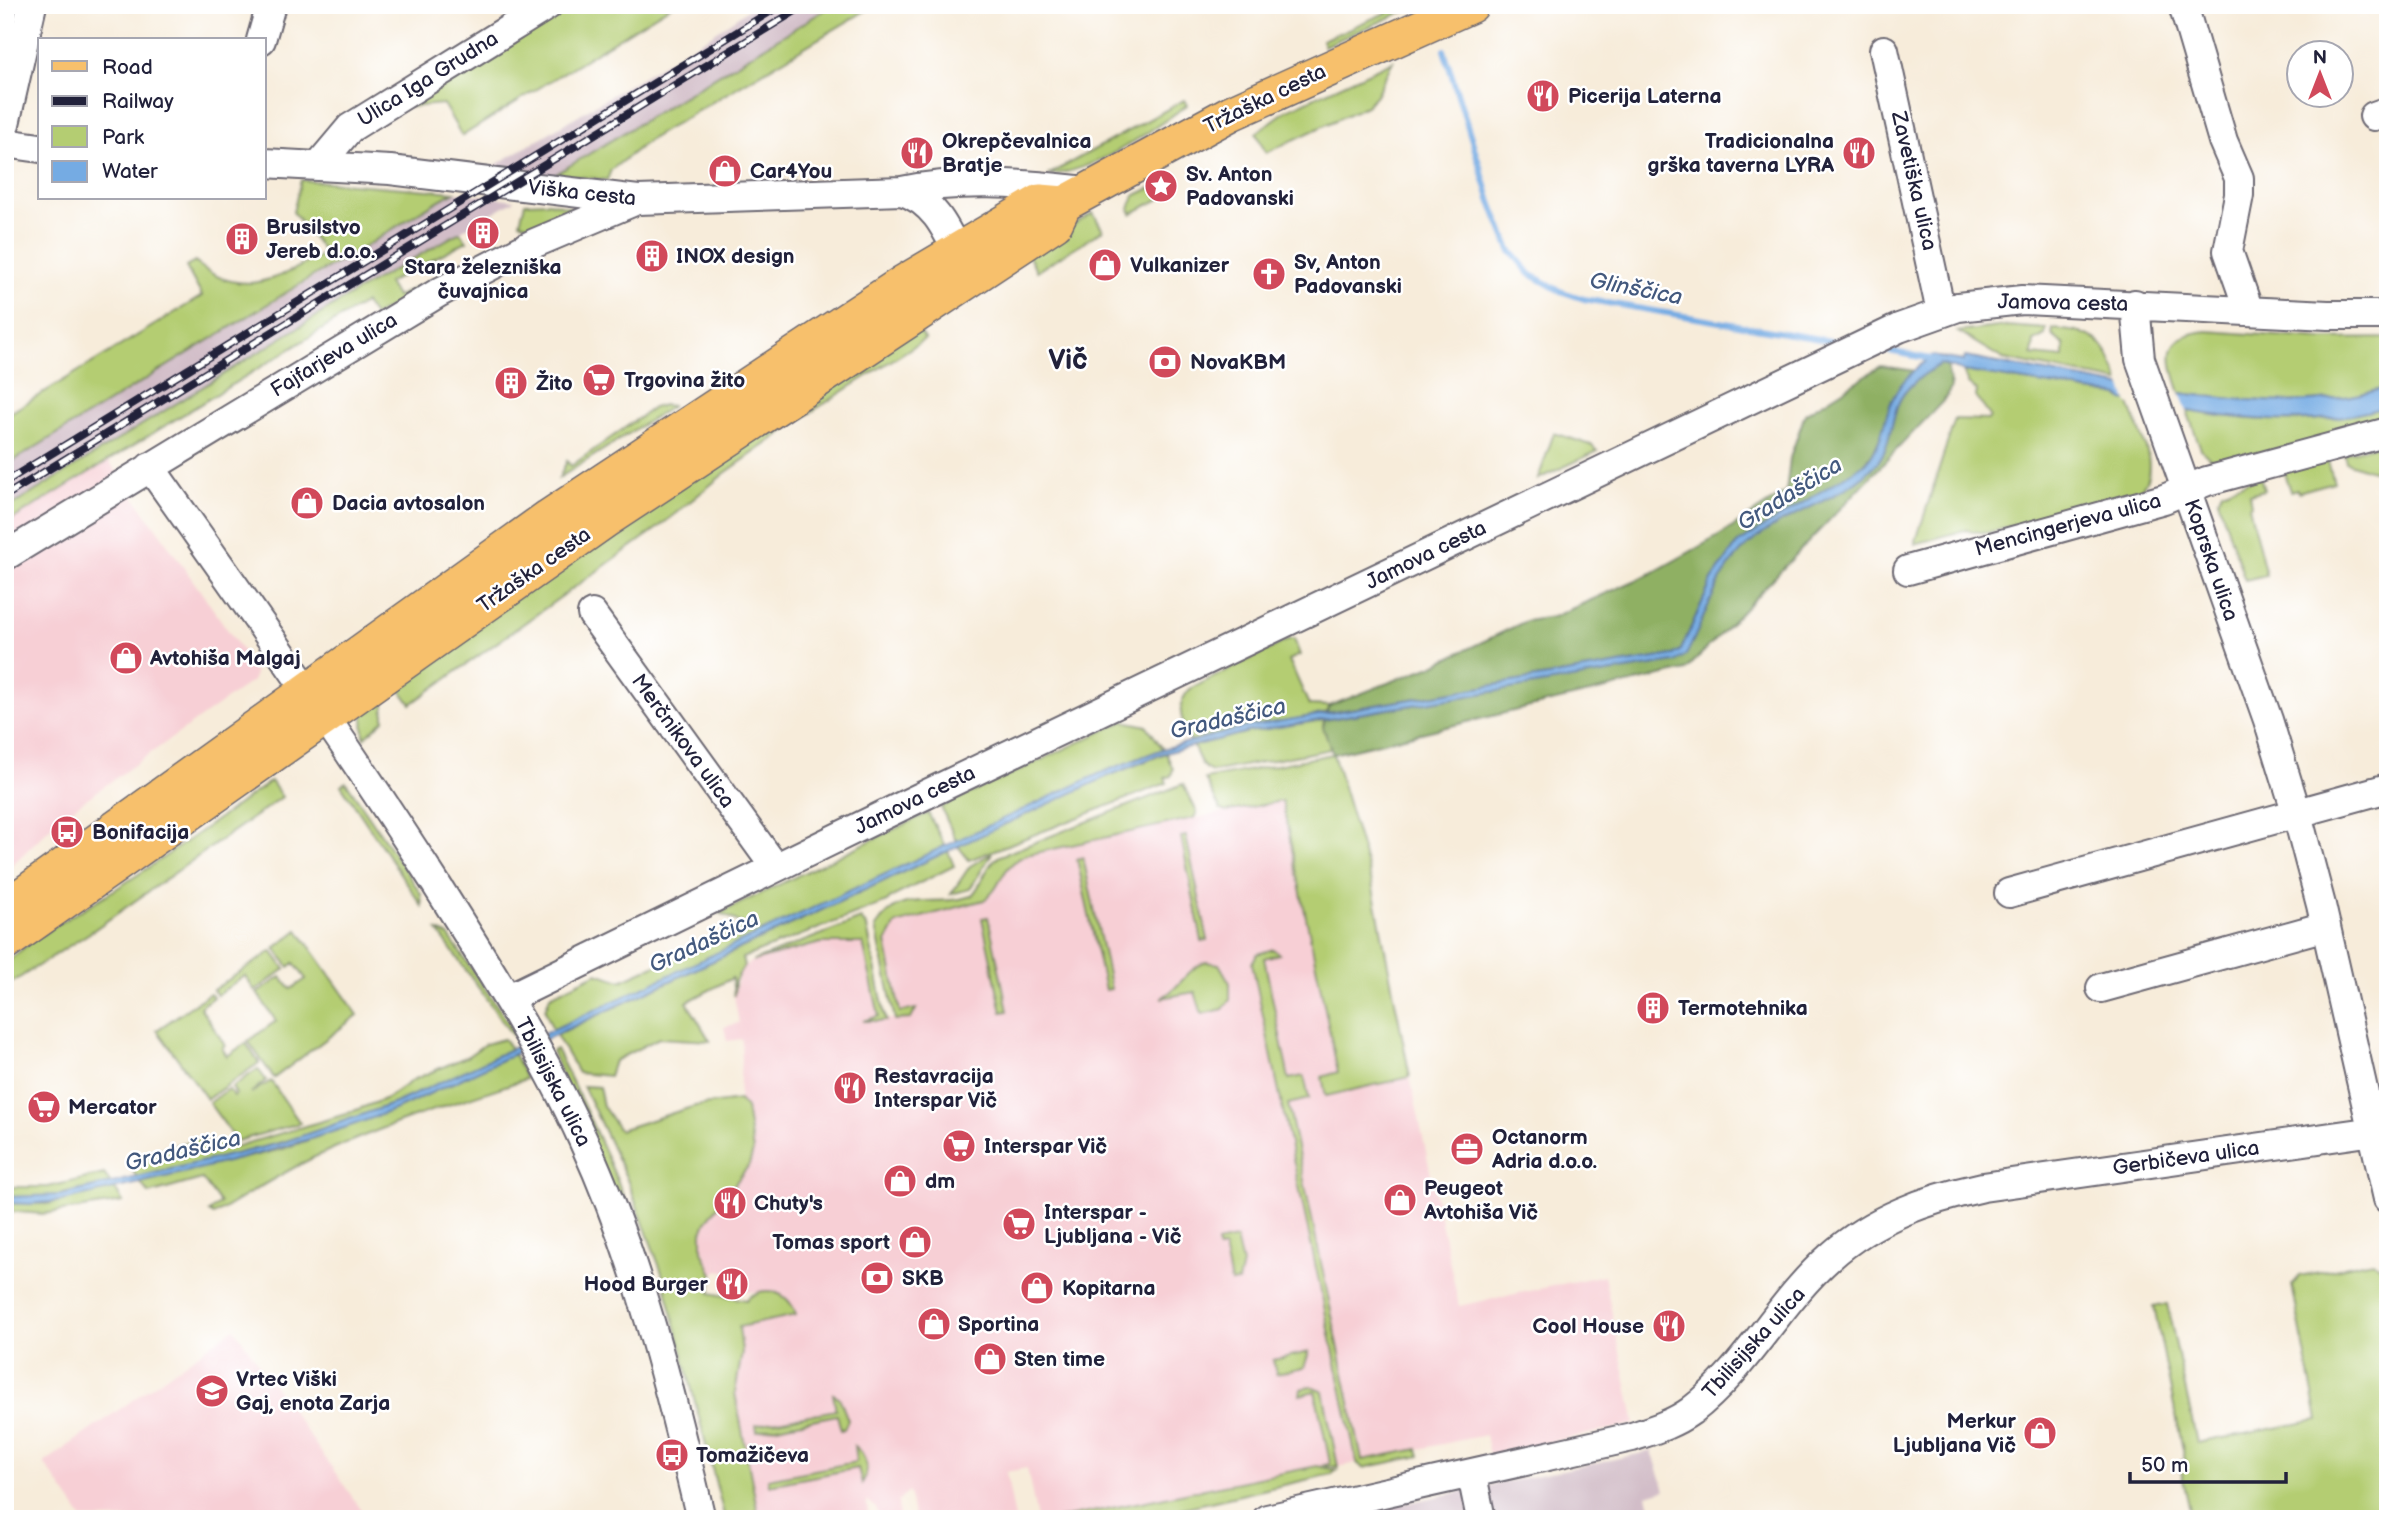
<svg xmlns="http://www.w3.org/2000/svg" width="2393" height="1524" font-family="'Balsamiq Sans',sans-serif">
	<rect width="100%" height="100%" fill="#fff"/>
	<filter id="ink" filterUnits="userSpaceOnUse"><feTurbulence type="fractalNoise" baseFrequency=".0143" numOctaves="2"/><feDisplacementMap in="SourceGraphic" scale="14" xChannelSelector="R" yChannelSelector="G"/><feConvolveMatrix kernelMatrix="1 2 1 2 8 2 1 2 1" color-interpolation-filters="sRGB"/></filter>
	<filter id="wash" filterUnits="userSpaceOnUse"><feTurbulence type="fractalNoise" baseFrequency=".00686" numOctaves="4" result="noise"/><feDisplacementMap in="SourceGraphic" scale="28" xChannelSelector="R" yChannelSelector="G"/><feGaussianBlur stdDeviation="1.57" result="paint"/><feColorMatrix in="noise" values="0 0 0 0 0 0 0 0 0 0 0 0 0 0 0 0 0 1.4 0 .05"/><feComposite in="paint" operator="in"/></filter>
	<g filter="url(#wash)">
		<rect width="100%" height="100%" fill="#f7ecda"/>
		<path fill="#f7cfd5" d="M102,451L253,666L255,674L252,681L61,817L5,872V510Z
			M1282,800L1338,1072L1320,1076L1326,1095L1410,1077L1459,1306L1604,1275L1635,1424L1489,1455L1485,1435L1362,1461L1287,1104L1309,1100L1304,1076L1289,1079L1264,957L1276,950L1252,963L1357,1463L1338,1467L1322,1389L1300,1394L1315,1391L1331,1464L1058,1519H1037L1027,1468L1006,1472L1015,1519H915L909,1492L898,1501L899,1519H879L876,1508L867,1501L868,1517L857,1519L789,1516L759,1519L735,1393L742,1352L739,1327L796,1316L788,1300L775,1291L747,1292L749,1276L718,1270L713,1274L701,1244L706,1222L749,1165L753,1139L746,1108L739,1100L742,1039L727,1041L724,1027L739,1023L734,996L740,970L753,961L821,943H863L879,1016L864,1019H911L915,1010L900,1013L886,948V937L896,923L977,903L997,886L1004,870L1018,859L1036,852Z
			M234,1328L367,1518L83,1519L44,1463Z"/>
		<path fill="#d2bdc8" d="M754,5H833L548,178L542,172L494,166L713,34Z
			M454,192L515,200L357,291L5,510V466Z
			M1652,1451L1665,1490L1647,1495L1653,1519H1332Z"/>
		<path fill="#b4cd72" stroke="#6b7856" stroke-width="2" d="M573,5H672L462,136L443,104L409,107Z
			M833,5H875L649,140L611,170L607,180L556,174Z
			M1404,5H1419L1324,46L1322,40Z
			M1393,61L1376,95L1366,106L1266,153L1256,133L1287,110Z
			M1184,100L1187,105C1150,132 1094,172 1048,175Z
			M301,180L454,192C407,217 367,249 320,272L5,466V416L202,296L186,267L195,262C242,301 279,278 325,253L293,212Z
			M1163,182L1169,194L1131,214L1130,206L1134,196Z
			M549,202L572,208L573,211L571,216L537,227L520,222L525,203Z
			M1093,213L1103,230L1037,271L1027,253Z
			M460,232L467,241L388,283L396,297L420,285L422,289L374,316L365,303L5,524V510L357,291Z
			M2006,326L2046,329L2045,335L2034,341L2032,355L2064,358V345L2052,335L2053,329C2098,333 2104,339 2120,382L2003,359L1958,332Z
			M917,327L925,339L816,409L725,473L659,527L411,704L394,681Z
			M2207,331L2322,339L2388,338V387C2317,409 2252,402 2180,393C2168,359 2162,335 2207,331Z
			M1963,371L2119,396L2128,401C2136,427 2165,471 2137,492L1986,533L1966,530L1915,544L1955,419L1988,420L1990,416L1976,397L1977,391L1968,384Z
			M663,405L672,406L559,478L567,461L571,466L653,408Z
			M2388,406V422L2218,466L2201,449L2187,411C2254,422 2321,427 2388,406Z
			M1554,433L1591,445L1598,451L1538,479Z
			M2388,442V467L2372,471L2346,462L2344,454Z
			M2327,458L2334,482L2298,492L2297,489L2290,491L2283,470Z
			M2260,476L2264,490L2249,494L2251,505L2249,506L2266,575L2245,580L2218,500L2222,491Z
			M1290,639H1294L1300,655L1289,660L1309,705L1329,706L1326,713L1190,741C1182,721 1174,706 1190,689Z
			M378,695L384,705V720L364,738L363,715Z
			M1324,720L1323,727L1331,749L1211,772L1202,765L1193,746L1248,732Z
			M1124,721L1147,726L1163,749L1103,772L956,841L941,807Z
			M1166,753L1173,769L1171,776L1165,778L1167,783L969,860L958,846L1106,777Z
			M1333,754L1372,883L1410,1077L1326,1096L1322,1077L1338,1072L1282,801L1226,812L1220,809L1205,779Z
			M271,781L282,797L91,932L5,987V964C42,929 84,910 125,883C175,851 223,815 271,781Z
			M346,782L421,894L422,906L341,785Z
			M1183,784L1197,812L1194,818L1026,855C998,868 1004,886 984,900L896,924L886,942L900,1012L916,1009L911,1019L895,1020L876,927C903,886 933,909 971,896C984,884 985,864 1000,856Z
			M928,813L945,846L553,1030L545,1010L550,996L597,973L621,981L745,925L720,913Z
			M1186,836L1208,940L1202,941L1181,837Z
			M948,851L954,866L892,897L887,902L742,958L744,966L735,981L734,996L732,978L687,1002L710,1041L659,1038L614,1061L609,1076L578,1073L556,1035Z
			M992,853L970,889L951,894L970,866Z
			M1083,857L1111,989L1105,990L1077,859Z
			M988,917L1008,1011L1002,1012L982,918Z
			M861,919L867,927L886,1021H863L879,1016L863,943H821L753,961Z
			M298,930L358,1015L274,1078L248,1041L276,1021L257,993L281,977L291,989L306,979L294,963L289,967L275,948Z
			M438,931L448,935L516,1033L512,1035Z
			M1273,949L1279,954L1264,958L1289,1079L1304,1076L1309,1099L1288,1104L1362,1460L1418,1449L1420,1456L1363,1468L1357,1463L1252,963L1257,954Z
			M272,951L285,969L255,991L245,976L217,995L213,990Z
			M1206,962L1219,964L1230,983V1000L1223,1009L1202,1014L1195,992L1161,998C1180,989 1186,969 1206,962Z
			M210,993L213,997L200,1007L225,1045L222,1048L227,1056L246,1043L259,1063L207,1099L157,1030Z
			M504,1039L511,1049C458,1074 405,1101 349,1121C280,1146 208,1160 137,1178L130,1165L152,1152L198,1139L234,1147L346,1114L387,1098L413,1080L468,1056L485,1044Z
			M556,1049C607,1151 652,1254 680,1364L676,1365L552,1051Z
			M514,1054L526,1079C457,1102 387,1124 321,1154C283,1172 249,1193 214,1215L209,1212L220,1203L202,1179L149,1194L140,1182L283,1149L401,1107Z
			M258,1069L266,1080L251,1093L271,1081L300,1123L237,1141L209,1103L228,1089L234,1096L236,1094L232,1087Z
			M583,1086L599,1087L603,1106L619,1130L695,1106L739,1100L746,1108L753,1151L749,1165L706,1222L702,1232V1251L713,1274L710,1293L746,1300C765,1283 789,1292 796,1315L739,1327L742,1352L735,1393L759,1519H725L662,1273L626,1177Z
			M104,1174L111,1183L45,1198L5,1197V1187H48Z
			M115,1189L123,1202L43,1214L5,1211V1203L47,1204Z
			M1236,1239L1242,1264L1238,1282L1231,1283L1224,1248L1218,1249L1217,1243Z
			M2373,1261L2383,1270L2388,1291V1461C2375,1480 2378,1497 2384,1519H2192L2179,1462L2185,1460L2154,1307L2167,1304L2197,1443L2318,1420L2292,1285L2300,1276Z
			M1309,1352L1304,1368L1276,1374L1273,1360Z
			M1311,1386L1323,1391L1338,1467L1325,1465L1330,1463L1315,1391L1300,1395L1301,1389Z
			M833,1394L839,1397L848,1420L844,1429L841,1430L837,1415L757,1431L756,1425L836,1410Z
			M854,1446C866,1455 871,1470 862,1483L858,1468L769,1485L768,1479L856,1462Z
			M1317,1466L1337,1470L1332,1474L1136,1519H1058Z"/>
		<path fill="#8fb064" stroke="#586950" stroke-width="2" d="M1940,364L1947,365L1951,387L1947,397L1686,670L1333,754L1323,727L1325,720L1675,661L1686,654C1705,620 1713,580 1741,551C1778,513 1840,503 1876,464C1891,447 1890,424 1898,404C1906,386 1924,374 1940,364Z
			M1881,366L1916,371C1882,399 1891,442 1857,471L1737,544L1712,580L1681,650L1673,655L1326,713L1329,706L1434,665L1526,621L1553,617L1652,573L1722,534L1786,492L1790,458L1805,414Z"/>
		<path fill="#75abe3" stroke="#4c668f" stroke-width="2" d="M1932,356L1964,361L1965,357L2180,397V393C2252,402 2317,409 2388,387V406C2300,434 2211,415 2123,400L2119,396L1963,371L1940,364C1924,374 1905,386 1898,404C1890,424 1891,447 1876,464C1840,503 1778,513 1741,552C1713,581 1705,620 1686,655L1675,662L1248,732L1161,754L1106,777L401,1107C292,1151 176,1174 62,1201L30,1204L5,1203V1197L61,1195L281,1143L398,1102L1103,772L1163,749L1246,727L1673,655L1681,650L1712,580L1737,544L1866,463C1884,443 1882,419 1894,396C1901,381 1919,365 1932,356Z"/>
		<path fill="#f7ecda" d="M2120,381L2176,393L2179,390L2188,414L2128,404Z"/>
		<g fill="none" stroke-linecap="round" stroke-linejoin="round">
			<path stroke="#75abe3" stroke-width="6" d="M1444,50L1491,202L1510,250L1530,274L1560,291L1584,299L1843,343
				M1878,349L1936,360"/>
		</g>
	</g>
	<g filter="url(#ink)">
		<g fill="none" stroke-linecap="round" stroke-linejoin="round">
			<defs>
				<path id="minor" d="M2183,5L2223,141L2239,178V195L2228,251L2249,311
					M261,40L271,5
					M1884,50L1941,312
					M2374,116L2388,111
					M5,124L32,5
					M5,143L40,148
					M264,163L390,170L638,200L902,191C960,179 1018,183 1077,190
					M318,166L350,128L548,5
					M902,191C939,203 949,237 966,269
					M2135,304L2140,359L2268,720L2297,814L2321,905L2388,1199
					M150,467C248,605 345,742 436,884C489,968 542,1050 583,1140C639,1262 670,1389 701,1519
					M5,556L438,293L535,243L632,202
					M1908,570L2164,499L2207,481L2388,432
					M592,614L775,867
					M2009,893L2388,788
					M2101,988L2326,926
					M509,998L902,806L1899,328L1958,307L2022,300L2328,315H2388
					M1466,1475L1474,1485L1481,1519
					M1267,1519L1632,1437C1653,1430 1673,1424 1691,1411C1746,1369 1778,1303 1830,1257C1873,1218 1928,1199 1983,1187L2388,1129"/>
				<path id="major" d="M5,908L549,517L903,283L1040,202L1064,204L1231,113L1471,5
					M5,943L604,521L1055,223L1064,204"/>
			</defs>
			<use href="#minor" stroke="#6d6973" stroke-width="32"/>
			<use href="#major" stroke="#6d6973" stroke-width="38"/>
			<use href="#minor" stroke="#fff" stroke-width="28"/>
			<use href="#major" stroke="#f7c06c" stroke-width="35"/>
			<defs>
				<path id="rail" d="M5,482L781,5
					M5,496L805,5"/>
			</defs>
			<use href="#rail" stroke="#22223b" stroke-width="8"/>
			<use href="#rail" stroke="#fff" stroke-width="5" stroke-dasharray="16" stroke-linecap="butt"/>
		</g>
	</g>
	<defs>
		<symbol id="restaurant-disc" viewBox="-11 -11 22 22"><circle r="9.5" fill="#d1495b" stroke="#fff"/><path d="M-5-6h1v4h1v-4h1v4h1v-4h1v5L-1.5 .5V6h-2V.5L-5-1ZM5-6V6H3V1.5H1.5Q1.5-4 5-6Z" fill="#fff"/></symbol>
		<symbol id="shop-disc" viewBox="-11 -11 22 22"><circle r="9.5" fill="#d1495b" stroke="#fff"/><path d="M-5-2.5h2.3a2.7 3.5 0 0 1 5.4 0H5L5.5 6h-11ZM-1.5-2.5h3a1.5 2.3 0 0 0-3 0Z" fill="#fff"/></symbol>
		<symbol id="sight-disc" viewBox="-11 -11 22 22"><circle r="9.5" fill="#d1495b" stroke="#fff"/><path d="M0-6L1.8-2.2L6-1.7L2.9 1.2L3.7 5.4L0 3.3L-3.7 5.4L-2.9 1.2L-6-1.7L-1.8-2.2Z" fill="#fff"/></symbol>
		<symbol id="building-disc" viewBox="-11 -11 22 22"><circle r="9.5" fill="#d1495b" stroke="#fff"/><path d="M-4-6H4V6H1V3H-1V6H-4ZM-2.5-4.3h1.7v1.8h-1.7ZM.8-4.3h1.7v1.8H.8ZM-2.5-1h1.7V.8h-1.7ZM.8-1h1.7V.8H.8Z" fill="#fff"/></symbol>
		<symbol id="church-disc" viewBox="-11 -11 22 22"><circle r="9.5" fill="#d1495b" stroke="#fff"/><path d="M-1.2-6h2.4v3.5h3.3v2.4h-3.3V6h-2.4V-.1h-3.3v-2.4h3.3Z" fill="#fff"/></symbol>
		<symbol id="bank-disc" viewBox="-11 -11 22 22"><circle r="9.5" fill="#d1495b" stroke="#fff"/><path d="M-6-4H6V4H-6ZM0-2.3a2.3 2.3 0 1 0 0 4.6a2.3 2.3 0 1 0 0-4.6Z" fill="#fff"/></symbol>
		<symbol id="supermarket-disc" viewBox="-11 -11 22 22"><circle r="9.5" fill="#d1495b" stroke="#fff"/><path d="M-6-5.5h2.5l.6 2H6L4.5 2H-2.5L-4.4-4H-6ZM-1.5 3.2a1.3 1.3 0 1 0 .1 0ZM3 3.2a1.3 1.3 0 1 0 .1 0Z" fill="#fff"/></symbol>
		<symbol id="bus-disc" viewBox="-11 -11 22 22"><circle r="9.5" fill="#d1495b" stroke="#fff"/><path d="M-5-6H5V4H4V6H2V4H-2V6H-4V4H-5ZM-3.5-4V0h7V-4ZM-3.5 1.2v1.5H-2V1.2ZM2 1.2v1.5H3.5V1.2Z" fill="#fff"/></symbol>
		<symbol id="office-disc" viewBox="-11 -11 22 22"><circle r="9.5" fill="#d1495b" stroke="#fff"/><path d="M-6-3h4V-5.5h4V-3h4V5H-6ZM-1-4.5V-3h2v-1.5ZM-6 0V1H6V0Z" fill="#fff"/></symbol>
		<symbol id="school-disc" viewBox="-11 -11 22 22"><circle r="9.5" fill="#d1495b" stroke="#fff"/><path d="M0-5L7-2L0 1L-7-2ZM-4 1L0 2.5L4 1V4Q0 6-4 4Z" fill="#fff"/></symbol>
	</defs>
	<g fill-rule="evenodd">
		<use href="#restaurant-disc" x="1524" y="77" width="38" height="38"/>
		<use href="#restaurant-disc" x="898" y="134" width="38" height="38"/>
		<use href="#restaurant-disc" x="1840" y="134" width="38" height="38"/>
		<use href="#shop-disc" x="706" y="152" width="38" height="38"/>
		<use href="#sight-disc" x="1142" y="167" width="38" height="38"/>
		<use href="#building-disc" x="464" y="214" width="38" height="38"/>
		<use href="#building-disc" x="223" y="220" width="38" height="38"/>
		<use href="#building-disc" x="633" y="237" width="38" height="38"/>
		<use href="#shop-disc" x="1086" y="246" width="38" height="38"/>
		<use href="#church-disc" x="1250" y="255" width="38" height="38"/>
		<use href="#bank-disc" x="1146" y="343" width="38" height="38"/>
		<use href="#supermarket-disc" x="580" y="361" width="38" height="38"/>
		<use href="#building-disc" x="492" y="364" width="38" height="38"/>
		<use href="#shop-disc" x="288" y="484" width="38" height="38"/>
		<use href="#shop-disc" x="107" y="639" width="38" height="38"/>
		<use href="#bus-disc" x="48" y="813" width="38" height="38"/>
		<use href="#building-disc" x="1634" y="989" width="38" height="38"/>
		<use href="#restaurant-disc" x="831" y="1069" width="38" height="38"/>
		<use href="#supermarket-disc" x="25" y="1088" width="38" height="38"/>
		<use href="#supermarket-disc" x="940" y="1127" width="38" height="38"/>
		<use href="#office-disc" x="1448" y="1130" width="38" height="38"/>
		<use href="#shop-disc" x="881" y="1162" width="38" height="38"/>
		<use href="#shop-disc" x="1381" y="1181" width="38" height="38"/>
		<use href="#restaurant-disc" x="711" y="1184" width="38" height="38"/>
		<use href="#supermarket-disc" x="1000" y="1205" width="38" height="38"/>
		<use href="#shop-disc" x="896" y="1223" width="38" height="38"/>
		<use href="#bank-disc" x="858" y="1259" width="38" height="38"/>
		<use href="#restaurant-disc" x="713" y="1265" width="38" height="38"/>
		<use href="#shop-disc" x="1018" y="1269" width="38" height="38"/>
		<use href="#shop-disc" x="915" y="1305" width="38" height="38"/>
		<use href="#restaurant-disc" x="1650" y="1307" width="38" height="38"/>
		<use href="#shop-disc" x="971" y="1340" width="38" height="38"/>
		<use href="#school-disc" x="193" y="1372" width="38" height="38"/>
		<use href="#shop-disc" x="2021" y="1414" width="38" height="38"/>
		<use href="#bus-disc" x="653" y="1436" width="38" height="38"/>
	</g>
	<g text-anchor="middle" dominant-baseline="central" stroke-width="5" stroke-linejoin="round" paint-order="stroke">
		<g font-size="21" fill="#22223b" stroke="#fff">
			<text transform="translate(428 79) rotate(-32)">Ulica Iga Grudna</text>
			<text transform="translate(1265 99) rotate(-26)">Tržaška cesta</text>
			<text transform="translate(1914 181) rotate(77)">Zavetiška ulica</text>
			<text transform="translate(582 193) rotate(6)">Viška cesta</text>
			<text transform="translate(2063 303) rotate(1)">Jamova cesta</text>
			<text transform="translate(334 355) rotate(-31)">Fajfarjeva ulica</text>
			<text transform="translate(2068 525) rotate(-15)">Mencingerjeva ulica</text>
			<text transform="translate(1426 555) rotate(-26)">Jamova cesta</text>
			<text transform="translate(2211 560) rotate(71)">Koprska ulica</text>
			<text transform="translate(534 570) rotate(-35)">Tržaška cesta</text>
			<text transform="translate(683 741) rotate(54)">Merčnikova ulica</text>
			<text transform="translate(915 800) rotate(-26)">Jamova cesta</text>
			<text transform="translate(553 1082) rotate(63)">Tbilisijska ulica</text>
			<text transform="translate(2186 1158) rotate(-8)">Gerbičeva ulica</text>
			<text transform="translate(1754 1343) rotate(-48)">Tbilisijska ulica</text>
		</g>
		<g font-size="21" font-weight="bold" fill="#22223b" stroke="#fff" text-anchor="start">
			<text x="1568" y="96">Picerija Laterna</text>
			<text x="942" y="141">Okrepčevalnica<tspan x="942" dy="24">Bratje</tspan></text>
			<text x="1834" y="141" text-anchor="end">Tradicionalna<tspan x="1834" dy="24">grška taverna LYRA</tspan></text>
			<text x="750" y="171">Car4You</text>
			<text x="1186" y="174">Sv. Anton<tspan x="1186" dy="24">Padovanski</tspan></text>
			<text x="266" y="227">Brusilstvo<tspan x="266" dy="24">Jereb d.o.o.</tspan></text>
			<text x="676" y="256">INOX design</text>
			<text x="1294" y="262">Sv, Anton<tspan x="1294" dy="24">Padovanski</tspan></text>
			<text x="1130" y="265">Vulkanizer</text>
			<text x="483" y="267" text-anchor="middle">Stara železniška<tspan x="483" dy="24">čuvajnica</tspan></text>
			<text x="1190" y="362">NovaKBM</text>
			<text x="624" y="380">Trgovina žito</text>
			<text x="536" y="383">Žito</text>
			<text x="332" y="503">Dacia avtosalon</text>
			<text x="150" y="658">Avtohiša Malgaj</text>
			<text x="92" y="832">Bonifacija</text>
			<text x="1678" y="1008">Termotehnika</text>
			<text x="874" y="1076">Restavracija<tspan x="874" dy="24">Interspar Vič</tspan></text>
			<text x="68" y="1107">Mercator</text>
			<text x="1492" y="1137">Octanorm<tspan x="1492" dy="24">Adria d.o.o.</tspan></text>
			<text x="984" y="1146">Interspar Vič</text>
			<text x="925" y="1181">dm</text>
			<text x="1424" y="1188">Peugeot<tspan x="1424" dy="24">Avtohiša Vič</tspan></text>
			<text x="754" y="1203">Chuty's</text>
			<text x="1044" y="1212">Interspar -<tspan x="1044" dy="24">Ljubljana - Vič</tspan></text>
			<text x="890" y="1242" text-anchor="end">Tomas sport</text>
			<text x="902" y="1278">SKB</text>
			<text x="708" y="1284" text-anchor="end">Hood Burger</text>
			<text x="1062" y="1288">Kopitarna</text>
			<text x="958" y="1324">Sportina</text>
			<text x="1644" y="1326" text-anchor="end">Cool House</text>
			<text x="1014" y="1359">Sten time</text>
			<text x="236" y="1379">Vrtec Viški<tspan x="236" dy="24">Gaj, enota Zarja</tspan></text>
			<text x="2016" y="1421" text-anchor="end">Merkur<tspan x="2016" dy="24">Ljubljana Vič</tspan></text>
			<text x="696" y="1455">Tomažičeva</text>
		</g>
		<g font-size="23" font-style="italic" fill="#43597e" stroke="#fff">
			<text transform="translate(1636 289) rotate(11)">Glinščica</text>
			<text transform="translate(1790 494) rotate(-32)">Gradaščica</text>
			<text transform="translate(1228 719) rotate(-13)">Gradaščica</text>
			<text transform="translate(704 942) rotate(-25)">Gradaščica</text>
			<text transform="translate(183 1151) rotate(-13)">Gradaščica</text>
		</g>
		<g font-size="28" font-weight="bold" fill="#22223b" stroke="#fff">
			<text x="1068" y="360">Vič</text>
		</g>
	</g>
	<rect width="2393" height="1524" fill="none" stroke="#fff" stroke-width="28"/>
	<rect x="38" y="38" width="228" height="161" fill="#ffffff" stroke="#a7a7b1" stroke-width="2"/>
	<rect x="52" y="61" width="35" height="10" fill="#f7c06c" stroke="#a7a7b1" stroke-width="2"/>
	<text x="102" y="74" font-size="21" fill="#22223b">Road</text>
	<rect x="52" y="96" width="35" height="10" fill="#22223b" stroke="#a7a7b1" stroke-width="2"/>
	<text x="102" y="108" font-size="21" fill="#22223b">Railway</text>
	<rect x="52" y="126" width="35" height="21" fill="#b4cd72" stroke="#a7a7b1" stroke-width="2"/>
	<text x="102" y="144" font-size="21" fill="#22223b">Park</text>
	<rect x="52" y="161" width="35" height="21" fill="#75abe3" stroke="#a7a7b1" stroke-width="2"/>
	<text x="102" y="178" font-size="21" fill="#22223b">Water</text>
	<g transform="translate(2320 74)"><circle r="33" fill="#ffffff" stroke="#a7a7b1" stroke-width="2"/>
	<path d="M0-5L12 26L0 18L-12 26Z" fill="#d1495b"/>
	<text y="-10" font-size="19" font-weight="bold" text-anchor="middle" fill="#22223b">N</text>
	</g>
	<path d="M2130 1472v10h156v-10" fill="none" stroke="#22223b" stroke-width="3.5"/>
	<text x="2141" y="1472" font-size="21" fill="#22223b" stroke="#ffffff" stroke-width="5" paint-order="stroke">50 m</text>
</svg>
